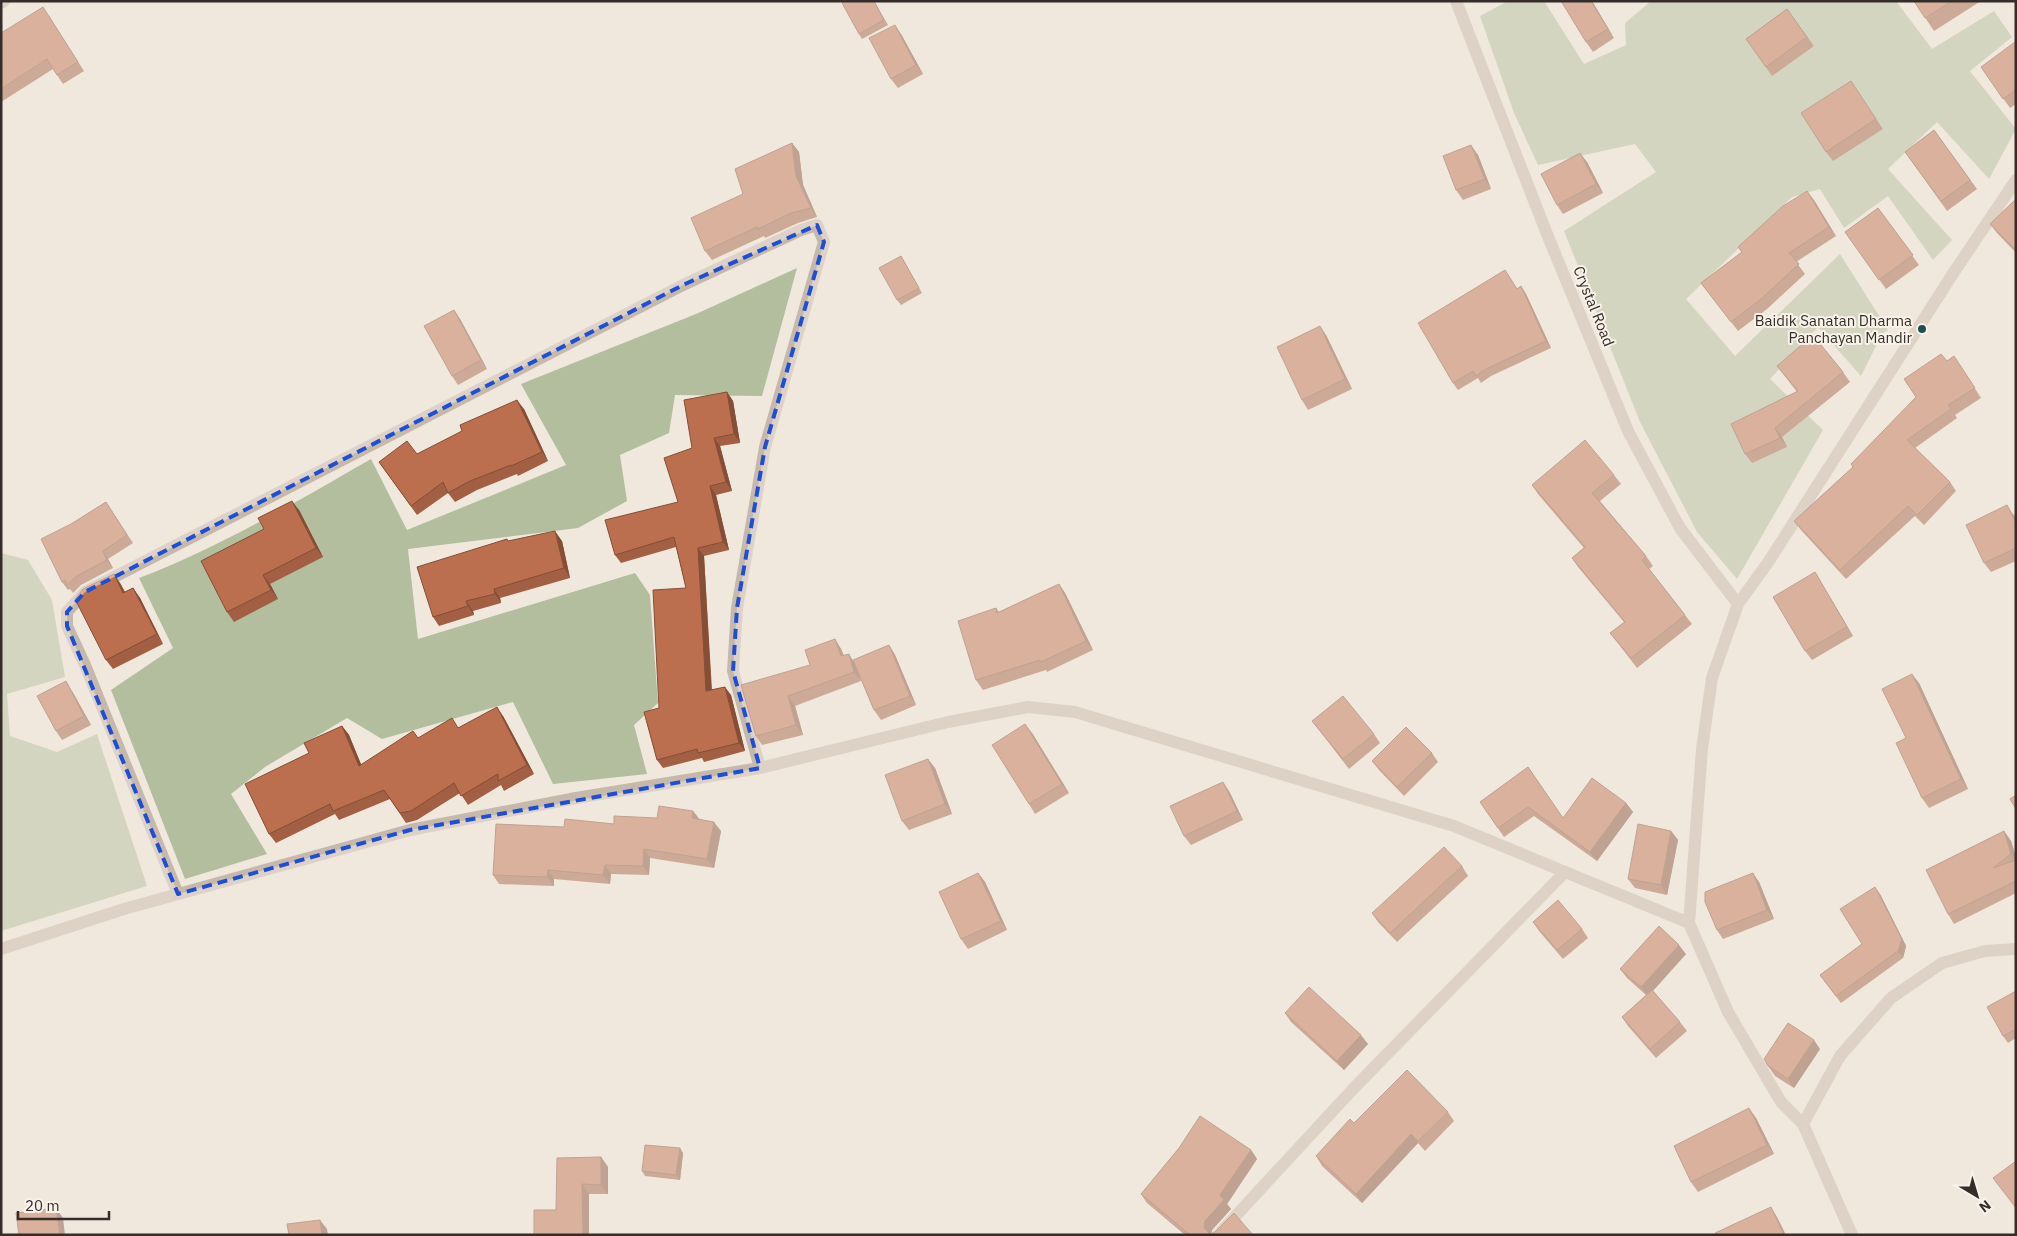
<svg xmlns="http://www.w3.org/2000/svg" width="2017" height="1236" font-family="'IBM Plex Sans',sans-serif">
	<rect width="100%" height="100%" fill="#f0e8dd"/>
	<path fill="#b2be9e" d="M1508,1H1544L1584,64L1626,45L1625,23L1651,1H1896L1932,49L1994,11L2012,37L1970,71L2016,129L1989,179L1937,122L1888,169L1952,240L1933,260L1888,196L1844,228L1820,189L1792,197L1686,299L1735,356L1840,254L1888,330L1882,334L1861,376L1818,327L1770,379L1823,430L1737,579L1697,532L1640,422L1564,231L1656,172L1635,144L1538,165L1514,113L1480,16Z
		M797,268L762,396L675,395L669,433L620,455L627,501L578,528L408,549L418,639L635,573L650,595L658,703L634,725L647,774L553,784L513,702L382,739L347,718L265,767L231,794L267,854L185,879L111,690L173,648L139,578C220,547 296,502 371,459L407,530L566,465L521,384L696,314Z
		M1,553L28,560L52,600L65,677L7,694L10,736L57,752L97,734L147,886L1,931Z"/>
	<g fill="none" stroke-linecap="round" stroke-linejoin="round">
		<path stroke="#c7b9aa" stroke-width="12" d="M1456,1L1547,234L1628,431L1680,528L1738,604
			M1,3L4,1
			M178,894L85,665L67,626V612L85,592L683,285L801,230L817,225L824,242L765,447L737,608L733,671L760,768
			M1,949L124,909L410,830L576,798L760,768L948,722L1028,707L1075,712L1454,826L1689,923
			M1803,1124L1840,1056L1891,998L1942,963L1985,951L2016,949
			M1218,1235L1353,1089L1565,872
			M1852,1235L1803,1124L1781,1102L1728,1012L1689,923L1702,749L1712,678L1738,604L1769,561L1954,272L2016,180"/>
	</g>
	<path fill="#a25f44" d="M846,1H874L888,25L862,39L859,34Z
		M1592,1L1614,38L1593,52L1586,42Z
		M1914,1H1981L1934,31Z
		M1787,9L1814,46L1772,76L1746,39Z
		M49,16L84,71L63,84L53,69L1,102V33Z
		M901,34L923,74L898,88L891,79Z
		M2016,44V104L2010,108L1981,67Z
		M1851,81L1883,129L1833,161L1826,152Z
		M1934,130L1977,189L1947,211L1905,152Z
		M792,143L799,152L803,185L817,217L798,223L765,238L764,236L712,260L705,251L743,194Z
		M1478,155L1491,189L1463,200L1456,190Z
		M1587,162L1603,193L1563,214L1557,205Z
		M1807,191L1836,236L1796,262L1805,274L1767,309L1738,331L1701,283L1742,252L1738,247Z
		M2016,199V253L1997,233L1990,224Z
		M1878,208L1919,265L1886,289L1845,232Z
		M901,256L922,293L901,305L897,300Z
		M1505,270L1517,289L1521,286L1526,294L1551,348L1491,376L1481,383L1478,378L1458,390L1453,383Z
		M454,310L460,319L487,369L458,385L452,376Z
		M1326,335L1352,389L1308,410L1302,400Z
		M1947,361L1960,365L1981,398L1955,415L1957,418L1915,448L1950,482L1956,491L1924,525L1915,516L1846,579L1801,530L1794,521L1853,467L1916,397Z
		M1777,366L1843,372L1850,382L1782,437L1787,447L1752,463L1745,454L1797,392Z
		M727,392L733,401L740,443L720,446L732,491L716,495L729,550L704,556L712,690L731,695L745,751L704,762L702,758L663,768L657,760L659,708L686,588L676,547L621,563L615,555L678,502Z
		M524,409L548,461L518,476L517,474L477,490L455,502L448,493L417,515L379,462L417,454Z
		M1614,475L1621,484L1600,501L1646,556L1653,566L1649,569L1692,624L1637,668L1610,633L1624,622L1578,567L1572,558L1584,548L1538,494L1532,485Z
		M106,502L133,543L108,559L113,568L81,585L73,593L70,589L68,590L62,582L71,524Z
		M299,510L323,557L270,584L278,599L234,622L227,612L264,529Z
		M2014,514L2016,519V561L1991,572L1984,563Z
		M508,541H562L570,578L500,598L501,603L473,611L474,615L439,626L433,617Z
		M1815,572L1821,582L1853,636L1812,660L1805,651Z
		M120,583L125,592L133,588L140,598L163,644L113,669L106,660Z
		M1059,584L1065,593L1093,650L1047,672L1046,670L983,690L976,680L996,608L999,612Z
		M835,639L841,649L844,656L854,662L889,645L895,655L916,705L881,720L874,710L857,669L861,681L795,706L803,735L762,745L756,736L810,665Z
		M1919,683L1968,789L1929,808L1922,798L1906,738Z
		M72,691L91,725L62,740L56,731Z
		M503,716L534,774L504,791L501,785L468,805L460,793L417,820L406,823L390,799L339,820L335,814L276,843L269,834L309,753L342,726L349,735L361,765L418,738Z
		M1312,721L1374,734L1380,743L1349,769Z
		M1032,733L1069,793L1035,814L1029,804Z
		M1432,753L1438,762L1404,796L1379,770L1372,761Z
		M1528,767L1563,818L1626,803L1633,812L1597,861L1534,816L1504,837L1480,802Z
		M935,768L952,814L909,830L902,821Z
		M1229,791L1243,820L1191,845L1184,836Z
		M693,811L699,819L721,831L714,868L650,858L649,875L611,874L610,884L554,879V886L499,884L493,875L564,827L614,824L657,818Z
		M1671,831L1678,840L1667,895L1635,888L1628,879Z
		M2004,831L2011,841L2016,857V893L1954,924L1948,914Z
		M1462,866L1468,876L1397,942L1378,922L1372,913Z
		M978,873L985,882L1007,930L968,949L961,939Z
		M1759,882L1774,919L1723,939L1717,930Z
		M1880,894L1906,946L1903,958L1841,1003L1820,975L1862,944Z
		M1533,922L1582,929L1588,938L1563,959L1539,931Z
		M1686,954L1653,991L1680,1022L1687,1031L1656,1058L1628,1026L1622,1017L1646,995L1627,978L1620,969Z
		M2016,991V1038L2008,1043L2003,1036Z
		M1285,1013L1368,1044L1344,1070L1291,1022Z
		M1820,1049L1794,1088L1775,1076L1768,1066Z
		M1448,1112L1454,1121L1425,1151L1418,1143L1362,1203L1322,1166L1316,1156L1354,1123Z
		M1756,1118L1774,1154L1698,1192L1691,1182Z
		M1251,1150L1257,1159L1227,1204L1231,1209L1212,1230L1211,1233L1253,1235H1185L1147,1203L1141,1194Z
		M683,1153L680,1180L645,1176L642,1171Z
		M601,1157L608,1167V1194H589V1235L556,1210Z"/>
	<path fill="#844e37" d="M1591,1H1592L1614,38L1608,29Z
		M895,25L901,34L923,74L916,65Z
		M792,143L799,152L803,185L817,217L811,208L796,176Z
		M1471,145L1478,155L1491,189L1485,179Z
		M1580,153L1587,162L1603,193L1596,184Z
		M1807,191L1814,200L1836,236L1829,227Z
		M1521,286L1526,294L1551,348L1546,341Z
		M454,310L460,319L487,369L481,360Z
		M1320,326L1326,335L1352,389L1345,379Z
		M727,392L733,401L740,443L734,434Z
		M517,400L524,409L548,461L542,452Z
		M1775,428L1782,437L1787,447L1780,438Z
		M714,438L720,446L732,491L726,482Z
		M710,486L716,495L729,550L723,542Z
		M292,501L299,510L323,557L316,548Z
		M2007,505L2016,519V523Z
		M555,531L562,541L570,578L564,568Z
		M698,548L704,556L712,700L706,691Z
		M103,551L108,559L113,568L107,560Z
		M1815,572L1821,582L1853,636L1847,627Z
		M114,574L120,583L130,602L123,593Z
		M263,575L270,584L278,599L271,590Z
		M1059,584L1065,593L1093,650L1086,641Z
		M133,588L140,598L163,644L157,634Z
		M494,589L500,598L501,603L495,594Z
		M466,601L473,611L474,615L468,606Z
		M835,639L841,649L848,666L841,656Z
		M889,645L895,655L916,705L910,696Z
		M849,654L855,664L861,681L854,672Z
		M1912,674L1919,683L1968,789L1961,779Z
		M66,681L72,691L91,725L84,716Z
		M725,687L731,695L745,751L739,743Z
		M788,696L795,706L803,735L796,725Z
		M497,707L503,716L534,774L527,765Z
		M1025,724L1032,733L1069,793L1062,784Z
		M342,726L349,735L366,776L359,766Z
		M928,759L935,768L952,814L945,804Z
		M1223,782L1229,791L1243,820L1237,811Z
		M1626,803L1633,812L1597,861L1590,852Z
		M693,811L700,820L692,818Z
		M714,822L721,831L714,868L707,859Z
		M1671,831L1678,840L1667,895L1661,885Z
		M2004,831L2011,841L2016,857V860L2011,854Z
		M644,849L650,858L649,875L643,866Z
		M605,865L611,874L610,884L603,875Z
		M548,870L554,879V886L547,877Z
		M978,873L985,882L1007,930L1001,921Z
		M1753,873L1759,882L1774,919L1767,910Z
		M1875,887L1880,894L1906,946L1903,958L1898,951Z
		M1679,945L1686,954L1648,996L1641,987Z
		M1361,1035L1368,1044L1344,1070L1337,1061Z
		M1814,1040L1820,1049L1794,1088L1788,1079Z
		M1749,1108L1756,1118L1774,1154L1767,1145Z
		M1411,1134L1418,1143L1362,1203L1356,1194Z
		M680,1148L683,1153L680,1180L676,1175Z
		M1251,1150L1257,1159L1227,1204L1231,1209L1212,1230L1211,1235L1204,1228L1205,1221L1220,1195Z
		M601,1157L608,1167V1194L601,1185Z
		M582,1184L589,1194V1235H583Z
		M1771,1207L1777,1217L1786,1235H1784Z
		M56,1208L63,1218L65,1235H60Z
		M320,1220L327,1229L328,1235H322Z"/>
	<path fill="#bc6f4f" stroke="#844e37" d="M846,1H874L884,20L859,34L842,3Z
		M1561,1H1591L1608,29L1586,42Z
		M1914,1H1952L1925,18Z
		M43,7L78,62L57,75L47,59L1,89V33Z
		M1787,9L1807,37L1766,67L1746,39Z
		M895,25L916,65L891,79L869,38Z
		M2015,42L2016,44V90L2003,99L1981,67Z
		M1851,81L1876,119L1826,152L1801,113Z
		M1934,130L1970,180L1941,201L1905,152Z
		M792,143L796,176L811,208L791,213L758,229L757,227L705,251L691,218L743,194L735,169Z
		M1471,145L1485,179L1456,190L1443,156Z
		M1580,153L1596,184L1557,205L1541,174Z
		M1807,191L1829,227L1789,253L1799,264L1761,299L1731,322L1701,283L1742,252L1738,247L1783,206Z
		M2016,199V250L1990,224Z
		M1878,208L1913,255L1879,280L1845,232Z
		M901,256L919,288L897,300L879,268Z
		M1505,270L1517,289L1521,286L1546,341L1486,369L1476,376L1473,371L1453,383L1418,323Z
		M454,310L481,360L452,376L424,326Z
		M1320,326L1345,379L1302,400L1277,347Z
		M1813,335L1843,372L1775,428L1780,438L1745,454L1731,424L1798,391L1777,366Z
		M1941,354L1947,361L1954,356L1975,388L1948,405L1951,409L1907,440L1950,482L1917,515L1908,506L1840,570L1794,521L1853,467L1851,464L1916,397L1904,379Z
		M727,392L734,434L714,438L726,482L710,486L723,542L698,548L706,691L725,687L739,743L698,753L697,749L657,760L644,712L659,708L653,590L686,588L674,537L615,555L605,520L678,502L664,458L692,448L684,400Z
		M517,400L542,452L511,466V465L470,481L448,493L443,482L411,506L379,462L407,441L417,454L462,431L460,425Z
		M1585,440L1614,475L1592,493L1646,556L1642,560L1685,615L1631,658L1610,633L1625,622L1572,558L1585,547L1532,485Z
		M292,501L316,548L263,575L271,590L227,612L201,561L264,529L258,518Z
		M106,502L127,535L103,551L107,560L75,577L67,585L65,580L62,582L41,539L71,524Z
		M2007,505L2016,523V548L1984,563L1966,525Z
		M555,531L564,568L494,589L495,594L466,601L468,606L433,617L417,567L507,539L508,541Z
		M1815,572L1847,627L1805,651L1773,597Z
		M114,574L123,593L133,588L157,634L106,660L75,599L83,589Z
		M1059,584L1086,641L1041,662L1040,660L976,680L958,621L996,608L997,613Z
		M835,639L841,656L849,654L854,672L788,696L796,725L756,736L741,685L810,665L805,650Z
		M889,645L910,696L874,710L853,660Z
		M1912,674L1961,779L1922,798L1896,743L1906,738L1882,689Z
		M66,681L84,716L56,731L37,696Z
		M1343,696L1374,734L1343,759L1312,721Z
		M497,707L527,765L498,781V774L461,796L454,783L411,811L400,813L384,790L333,811L330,804L269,834L245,784L309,753L304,743L342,726L359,766L413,731L418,738L452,718L458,728Z
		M1025,724L1062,784L1029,804L992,745Z
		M1406,727L1432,753L1397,787L1372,761Z
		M928,759L945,804L902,821L885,775Z
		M1528,767L1563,818L1592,778L1626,803L1590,852L1528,807L1498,828L1480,802Z
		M1223,782L1237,811L1184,836L1170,806Z
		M2016,795V809L2010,799Z
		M659,806L693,811L692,818L714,822L707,859L644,849L643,866L605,865L603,875L548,870L547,877L493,875L496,824L564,827L565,819L614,824V816L657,818Z
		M1638,824L1671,831L1661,885L1628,879Z
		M2004,831L2011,854L1993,868L2016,860V881L1948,914L1926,870Z
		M1444,847L1462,866L1390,933L1372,913Z
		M978,873L1001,921L961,939L939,892Z
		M1753,873L1767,910L1717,930L1705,902V892Z
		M1875,887L1902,939L1898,951L1836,996L1820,975L1862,944L1840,909Z
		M1558,900L1582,929L1557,950L1533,922Z
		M1659,926L1679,945L1641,987L1620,969Z
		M1309,987L1361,1035L1337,1061L1285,1013Z
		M1652,990L1680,1022L1650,1049L1622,1017Z
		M2016,991V1029L2003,1036L1987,1007Z
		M1788,1023L1814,1040L1788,1079L1768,1066L1764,1059Z
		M1407,1070L1448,1112L1418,1141L1411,1134L1356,1194L1316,1156L1350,1119L1354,1123Z
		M1749,1108L1767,1145L1691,1182L1674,1146Z
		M1200,1116L1251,1150L1220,1195L1224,1200L1205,1221L1204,1228L1209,1233H1214L1234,1213L1253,1235H1190L1141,1194L1179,1148Z
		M645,1145L680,1148L676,1175L642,1171Z
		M601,1157V1185L582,1184L583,1235H534V1210H556L557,1158Z
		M2016,1161V1208L1993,1178Z
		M1771,1207L1784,1235H1716L1715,1233Z
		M56,1208L60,1235H19L16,1213Z
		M320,1220L322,1235H289L287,1224Z"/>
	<path d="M0 0H2017V1236H0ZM817,225L824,242L765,447L737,608L733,671L760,768L410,830L178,894L67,626V612L85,592L683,285Z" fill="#f0e8dd" fill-opacity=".55" fill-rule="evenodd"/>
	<path fill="none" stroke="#1d4ed8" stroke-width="4" stroke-dasharray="10 6" stroke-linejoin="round" d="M817,225L824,242L765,447L737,608L733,671L760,768L410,830L178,894L67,626V612L85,592L683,285Z"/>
	<circle fill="#224e53" stroke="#f8f2e9" stroke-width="2" cx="1922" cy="329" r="5"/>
	<g text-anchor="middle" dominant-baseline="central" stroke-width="4" stroke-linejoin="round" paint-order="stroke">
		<g font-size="15" fill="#352d29" stroke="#f8f2e9">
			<text transform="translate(1594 306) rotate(68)">Crystal Road</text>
		</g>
		<g font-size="15" fill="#352d29" stroke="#f8f2e9" text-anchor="end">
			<text x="1912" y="320">Baidik Sanatan Dharma<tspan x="1912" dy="17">Panchayan Mandir</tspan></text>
		</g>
	</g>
	<rect width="2017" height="1236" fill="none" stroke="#352d29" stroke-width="5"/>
	<g transform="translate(1977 1196) rotate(142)" stroke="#f8f2e9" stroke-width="4" paint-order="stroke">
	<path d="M0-4L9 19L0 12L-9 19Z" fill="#352d29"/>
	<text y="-8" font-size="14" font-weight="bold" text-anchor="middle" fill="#352d29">N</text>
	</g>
	<path d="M18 1211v8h91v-8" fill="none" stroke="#352d29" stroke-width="2.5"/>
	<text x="25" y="1211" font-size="15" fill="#352d29" stroke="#f8f2e9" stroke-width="4" paint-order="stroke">20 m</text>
</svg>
